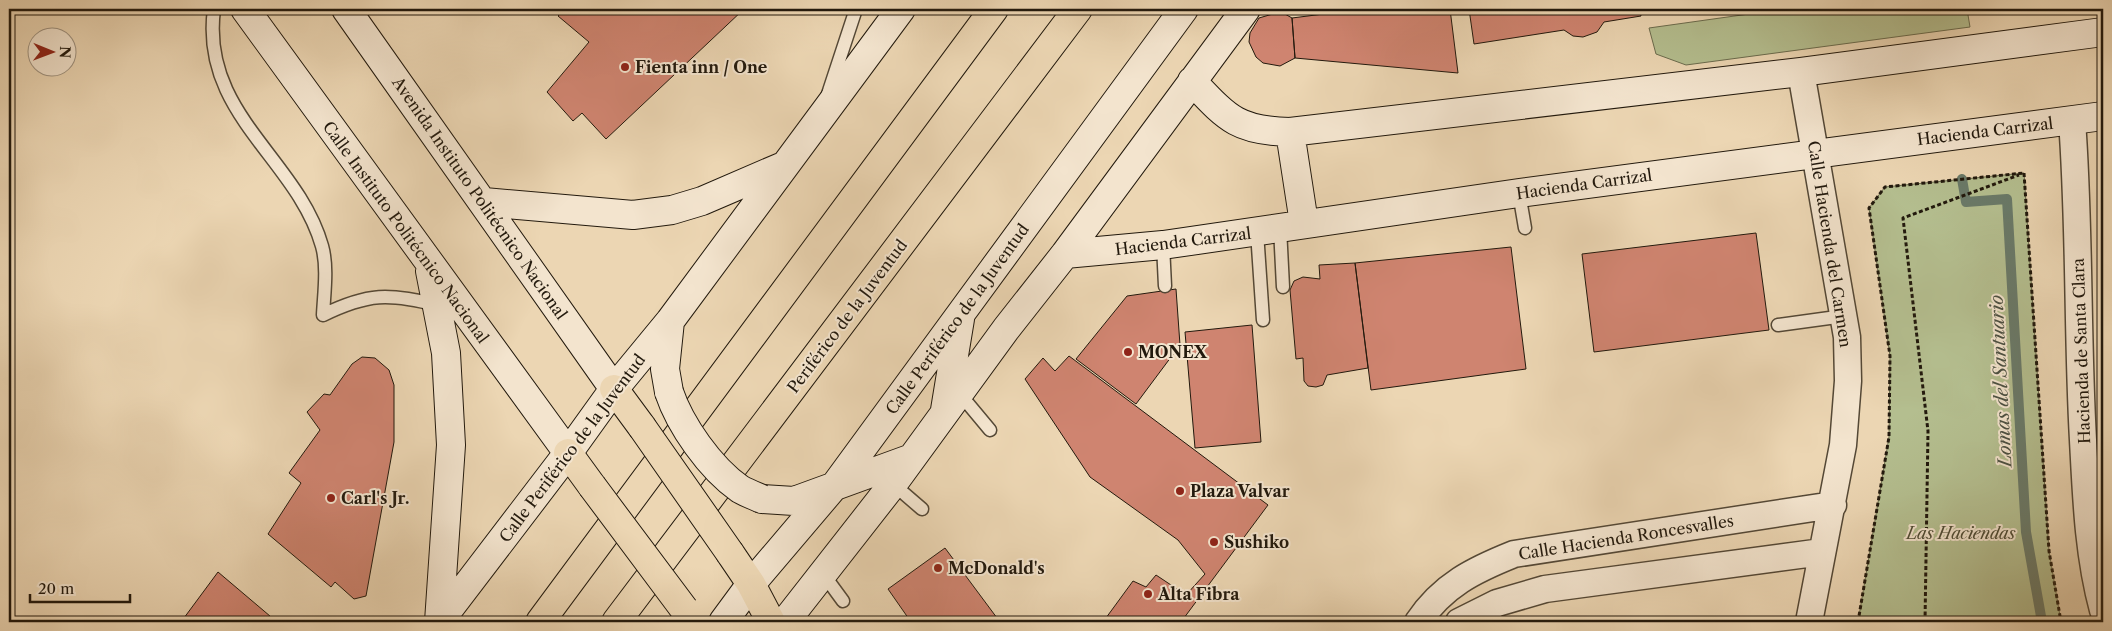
<svg xmlns="http://www.w3.org/2000/svg" width="2112" height="631" font-family="'Libre Caslon Text',serif">
	<rect width="100%" height="100%" fill="#ecd6b3"/>
	<filter id="stains"><feTurbulence type="fractalNoise" baseFrequency=".004" numOctaves="4"/><feColorMatrix values="0 0 0 0 .2 0 0 0 0 .09 0 0 0 0 .02 0 0 0 .5 -.17"/></filter>
	<radialGradient id="worn" r=".72"><stop offset=".6" stop-color="#630" stop-opacity="0"/><stop offset="1" stop-color="#630" stop-opacity=".3"/></radialGradient>
	<path fill="#b4be8f" stroke="#6b6c4e" d="M1768,9H1967L1970,27L1686,65L1656,54L1649,28L1756,13Z
		M2024,173L2049,551L2061,622H1858L1889,437L1890,356L1869,208L1885,187Z"/>
	<g fill="none" stroke-linecap="round" stroke-linejoin="round">
		<path stroke="#6a7a69" stroke-width="10" d="M1962,179L1966,202L2007,199L2026,532L2042,622"/>
	</g>
	<path fill="#cf8470" stroke="#22190d" d="M565,9H744L606,139L582,113L573,121L547,92L589,42L558,16Z
		M1363,9H1450L1458,73L1295,58L1292,18Z
		M1469,9H1640L1641,16L1604,22L1597,32L1583,37L1573,36L1564,30L1474,44Z
		M1276,13L1285,14L1292,18L1295,58L1280,66L1263,63L1256,57L1249,42L1250,33L1259,18Z
		M1756,233L1769,330L1594,352L1582,254Z
		M1511,247L1526,369L1371,390L1355,263Z
		M1355,263L1368,368L1327,375L1323,385L1316,387L1308,386L1304,381L1303,358L1296,359L1290,290L1294,281L1303,277L1320,279L1319,265Z
		M1176,289L1180,345L1136,404L1076,359L1127,296Z
		M1252,325L1261,442L1195,448L1185,332Z
		M1069,356L1268,505L1181,622H1103L1133,581L1146,587L1156,575L1186,595L1205,574L1178,540L1090,477L1025,379L1043,358L1055,371Z
		M362,357L375,358L389,370L394,385V442L366,596L354,599L335,582L331,587L268,534L301,483L289,473L320,430L307,412L324,394L330,395L352,364Z
		M945,548L1000,622H911L888,589Z
		M218,572L277,622H181Z"/>
	<g fill="none" stroke-linecap="round" stroke-linejoin="round">
		<defs>
			<path id="lane" d="M214,9C200,114 297,158 322,246C328,267 324,294 323,315C368,293 389,293 437,305
				M828,94L856,9
				M1519,193L1525,228
				M1280,228L1283,287
				M1257,232L1263,320
				M1163,245L1165,286
				M1778,325L1844,316
				M960,394L990,430
				M893,484L922,509
				M824,575L843,601"/>
			<path id="street" d="M1801,72L1847,337L1848,381L1843,445L1809,622
				M2072,121C2080,227 2077,334 2083,440C2086,497 2088,555 2103,610
				M1418,622C1443,585 1474,570 1514,554L1833,505
				M1459,622L1497,603L1545,589L1822,552"/>
			<path id="secondary" d="M245,9L568,453
				M346,9L614,389
				M1192,81C1227,118 1237,131 1290,132L1801,72L2103,32
				M1290,132L1304,223
				M484,202L633,215L672,210L702,201L781,167
				M1065,254L1163,245L1519,193L2103,116
				M430,271L446,353L451,445L439,622
				M669,392L665,369L670,321
				M945,410L960,319
				M762,499L794,501L912,458
				M439,622L568,453L614,389L670,321L901,9
				M723,622L751,584L836,484L1184,9
				M785,622L893,484L1006,329L1065,254L1246,9"/>
			<path id="primary" d="M614,389L642,427
				M568,453L592,486
				M730,553L751,584L771,622"/>
			<path id="highway" d="M540,622L994,9
				M616,622L1078,9"/>
		</defs>
		<use href="#lane" stroke="#544836" stroke-width="15"/>
		<use href="#street" stroke="#544836" stroke-width="29"/>
		<use href="#secondary" stroke="#22190d" stroke-width="30"/>
		<use href="#primary" stroke="#22190d" stroke-width="30"/>
		<use href="#highway" stroke="#22190d" stroke-width="30"/>
		<path stroke="#22190d" stroke-width="3" stroke-dasharray="4 2.5" stroke-linecap="butt" d="M2024,173L2049,551L2061,622
			M1858,622L1889,437L1890,356L1869,208L1885,187L2024,173
			M1925,622L1928,431L1903,218L2019,175"/>
		<use href="#lane" stroke="#f3e4ce" stroke-width="12"/>
		<use href="#street" stroke="#f3e4ce" stroke-width="26"/>
		<use href="#secondary" stroke="#f3e4ce" stroke-width="28"/>
		<use href="#primary" stroke="#ecd6b3" stroke-width="28"/>
		<use href="#highway" stroke="#ecd6b3" stroke-width="28"/>
		<defs>
			<path id="secondary-bridge" d="M669,392C680,425 710,468 740,489C747,493 755,496 762,499"/>
			<path id="primary-bridge" d="M642,427L730,553
				M592,486L684,609"/>
		</defs>
		<use href="#secondary-bridge" stroke="#22190d" stroke-width="30" stroke-linecap="butt"/>
		<use href="#primary-bridge" stroke="#22190d" stroke-width="30" stroke-linecap="butt"/>
		<use href="#secondary-bridge" stroke="#f3e4ce" stroke-width="28"/>
		<use href="#primary-bridge" stroke="#ecd6b3" stroke-width="28"/>
	</g>
	<g fill="#8f2418" stroke="#f3e4ce" stroke-width="2">
		<circle cx="625" cy="67" r="5"/>
		<circle cx="1128" cy="352" r="5"/>
		<circle cx="1180" cy="491" r="5"/>
		<circle cx="331" cy="498" r="5"/>
		<circle cx="1214" cy="542" r="5"/>
		<circle cx="938" cy="568" r="5"/>
		<circle cx="1148" cy="594" r="5"/>
	</g>
	<g text-anchor="middle" dominant-baseline="central" stroke-width="4" stroke-linejoin="round" paint-order="stroke">
		<g font-size="16" font-weight="bold" fill="#22190d" stroke="#f3e4ce" text-anchor="start">
			<text x="635" y="67">Fienta inn / One</text>
			<text x="1138" y="352">MONEX</text>
			<text x="1190" y="491">Plaza Valvar</text>
			<text x="341" y="498">Carl's Jr.</text>
			<text x="1224" y="542">Sushiko</text>
			<text x="948" y="568">McDonald's</text>
			<text x="1158" y="594">Alta Fibra</text>
		</g>
		<g font-size="16" fill="#22190d" stroke="#f3e4ce">
			<text transform="translate(1985 131) rotate(-7)">Hacienda Carrizal</text>
			<text transform="translate(1584 184) rotate(-8)">Hacienda Carrizal</text>
			<text transform="translate(480 198) rotate(55)">Avenida Instituto Politécnico Nacional</text>
			<text transform="translate(406 232) rotate(54)">Calle Instituto Politécnico Nacional</text>
			<text transform="translate(1183 241) rotate(-7)">Hacienda Carrizal</text>
			<text transform="translate(1830 244) rotate(81)">Calle Hacienda del Carmen</text>
			<text transform="translate(847 316) rotate(-53)">Periférico de la Juventud</text>
			<text transform="translate(957 319) rotate(-54)">Calle Periférico de la Juventud</text>
			<text transform="translate(2081 351) rotate(-92)">Hacienda de Santa Clara</text>
			<text transform="translate(572 448) rotate(-53)">Calle Periférico de la Juventud</text>
			<text transform="translate(1626 537) rotate(-9)">Calle Hacienda Roncesvalles</text>
		</g>
		<g font-size="16" font-style="italic" fill="#4e4b34" stroke="#f3e4ce">
			<text x="1961" y="533">Las Haciendas</text>
		</g>
		<g font-size="18" font-style="italic" fill="#4c5143" stroke="#f3e4ce">
			<text transform="translate(2001 381) rotate(-93)">Lomas del Santuario</text>
		</g>
	</g>
	<rect width="2112" height="631" fill="none" stroke="#ecd6b3" stroke-width="30"/>
	<rect x="10" y="10" width="2092" height="611" fill="none" stroke="#22190d" stroke-width="2.5"/>
	<rect x="15" y="15" width="2082" height="601" fill="none" stroke="#22190d"/>
	<g transform="translate(52 52) rotate(91)"><circle r="24" fill="#f3e4ce" stroke="#9f9381"/>
	<path d="M0-4L9 19L0 12L-9 19Z" fill="#8f2418"/>
	<text y="-8" font-size="14" font-weight="bold" text-anchor="middle" fill="#22190d">N</text>
	</g>
	<path d="M30 594v8h100v-8" fill="none" stroke="#22190d" stroke-width="2.5"/>
	<text x="38" y="594" font-size="15" fill="#22190d" stroke="#f3e4ce" stroke-width="4" paint-order="stroke">20 m</text>
	<rect width="100%" height="100%" filter="url(#stains)"/>
	<rect width="100%" height="100%" fill="url(#worn)"/>
</svg>
